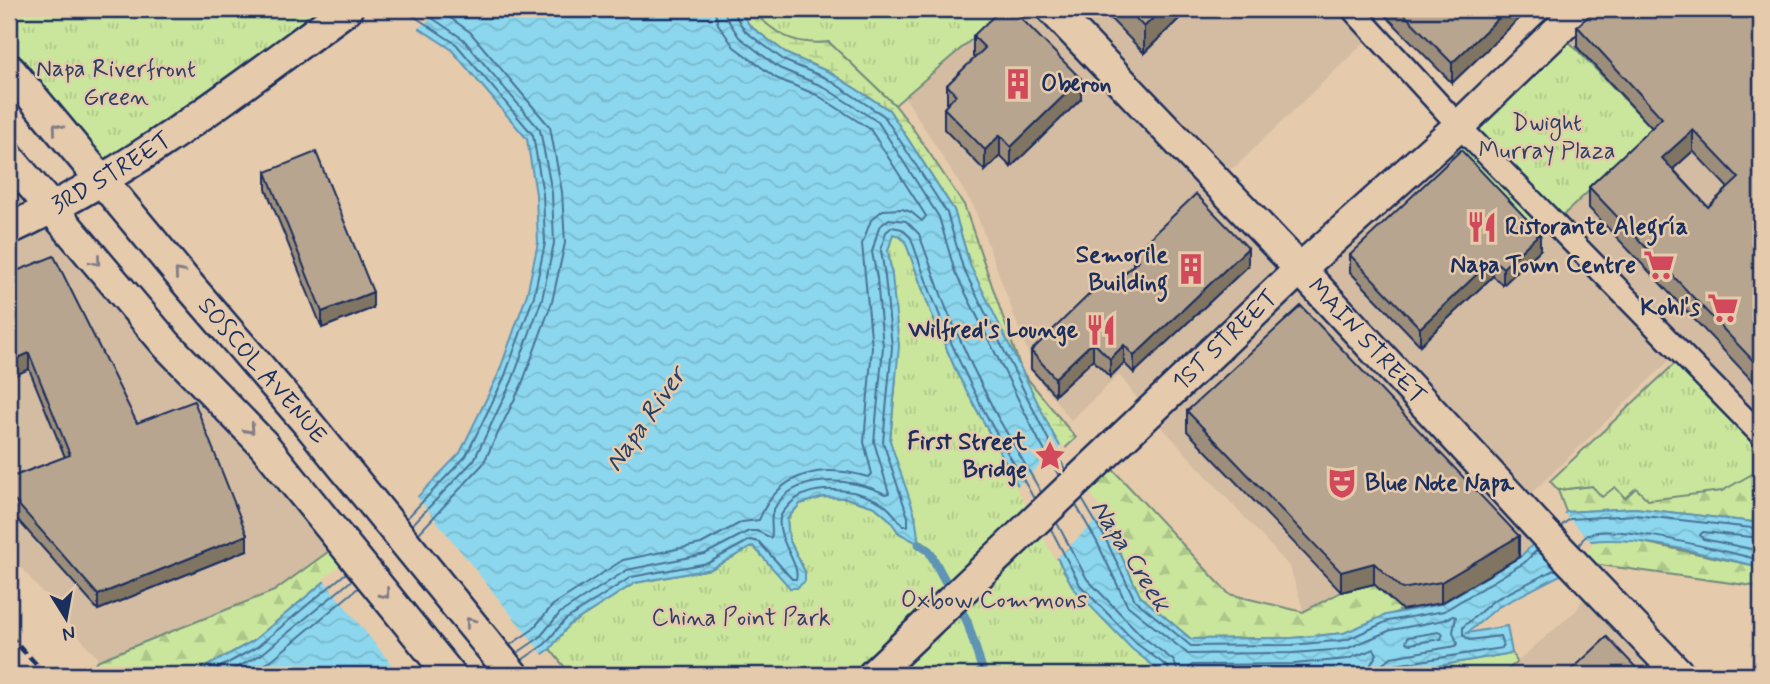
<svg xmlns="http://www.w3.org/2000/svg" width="1770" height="684" font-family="Mynerve,sans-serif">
	<defs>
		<pattern id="forest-firs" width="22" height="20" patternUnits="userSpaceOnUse" patternTransform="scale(1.75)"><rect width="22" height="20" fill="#cae69c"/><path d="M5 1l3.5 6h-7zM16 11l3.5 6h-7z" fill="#adc689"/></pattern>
		<pattern id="wetland-marsh" width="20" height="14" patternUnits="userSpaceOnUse" patternTransform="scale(1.75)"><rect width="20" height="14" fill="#cae69c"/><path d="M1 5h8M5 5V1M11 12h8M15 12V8" fill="none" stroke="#adc689"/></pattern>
		<pattern id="park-tufts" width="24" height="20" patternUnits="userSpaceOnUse" patternTransform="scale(1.75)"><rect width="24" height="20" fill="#cae69c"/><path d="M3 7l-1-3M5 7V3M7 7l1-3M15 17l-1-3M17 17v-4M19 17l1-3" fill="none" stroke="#adc689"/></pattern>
		<pattern id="water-waves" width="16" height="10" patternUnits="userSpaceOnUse" patternTransform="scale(1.75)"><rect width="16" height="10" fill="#8cd7ed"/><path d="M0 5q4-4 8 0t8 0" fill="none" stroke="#78b9ce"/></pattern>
	</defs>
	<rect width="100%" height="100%" fill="#e5caac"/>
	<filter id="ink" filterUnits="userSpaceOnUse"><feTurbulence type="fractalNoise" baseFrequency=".0143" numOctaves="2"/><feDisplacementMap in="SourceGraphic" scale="14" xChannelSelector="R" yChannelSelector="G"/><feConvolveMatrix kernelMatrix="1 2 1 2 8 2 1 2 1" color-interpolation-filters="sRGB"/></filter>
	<g filter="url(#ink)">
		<path fill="#d3bca2" d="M1007,9H1352L1374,33L1238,164L1215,180L1301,269L1439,143L1541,236L1578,52L1558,30L1580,9H1761V435L1679,351L1519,505L1544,533L1520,557L1441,604L1386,615L1304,612L1290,567L1149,413L1119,375L1071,420L1029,368L1030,358L974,207L905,97Z
			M9,158L343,541L274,591L99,660L9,553Z
			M1591,581L1680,675H1501L1577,610Z"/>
		<path fill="#cae69c" stroke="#728a7d" stroke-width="2" d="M1512,653L1517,662L1501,675H1363L1414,670Z"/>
		<path fill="url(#forest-firs)" stroke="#728a7d" stroke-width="2" d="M1761,434V523L1635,508L1566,512L1558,490L1592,486L1636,488Z
			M1103,459L1229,594L1303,612L1341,592L1374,584L1402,610L1344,633L1292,638L1191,639L1140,596L1111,534L1081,479Z
			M1607,539L1637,541L1761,567V587L1571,561L1590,541Z
			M343,541L355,556L253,641L191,675H79L99,660L274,591Z"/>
		<path fill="url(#wetland-marsh)" stroke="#728a7d" stroke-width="2" d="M739,9H751C774,33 796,45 829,42L895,105L912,127L964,205L1022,372L1076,438L1060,453L970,265L954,210L889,110L829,72L789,55L750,26Z"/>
		<path fill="url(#park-tufts)" stroke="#728a7d" stroke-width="2" d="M9,9H347L101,180L9,69Z
			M751,9H1007L895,105L829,42C793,46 775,34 751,9Z
			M1558,30L1654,130L1541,236L1439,143Z
			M893,233L899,236L905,241L932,315L957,373L1074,589L1160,671L1171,675H571L550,649L569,625L635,583L711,569L753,546L769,562L805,572L789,539L787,519L800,504L824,497L846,498L875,507L889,519L899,533L919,543L890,441L896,379L892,276L888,251Z
			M1685,354L1761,432V469L1722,491L1648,500L1636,488L1625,498L1615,487L1602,497L1592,486L1558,490L1550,481Z"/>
		<path fill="url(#water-waves)" stroke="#5f94b4" stroke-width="2" d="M390,9H739L750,26L789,55L829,72L889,110L954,210L970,265L1053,434L1111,534L1140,596L1191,639L1292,638L1344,633L1386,615L1441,604L1520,557L1566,512L1635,508L1761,523V567C1709,556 1643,535 1590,541L1570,570L1498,607L1467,633L1507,626L1512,653L1414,670L1363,675H1171L1160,671L1132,649L1074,589L957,373L932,315L905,241L899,236L893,234L888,251L892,276L899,346L890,441L915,515L919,544L899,533L889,519L875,507L846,498L824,497L800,504L787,519L789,539L805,572V581L797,588H790L753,546L711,569L635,583L569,625L550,649L513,675H191L253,641L382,534L460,453L498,375L527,294L538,243L536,194L527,139L451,49Z"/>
		<path fill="#e5caac" d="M387,9H445L416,30Z
			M1063,444L1103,514L1055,560L1016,487Z
			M415,494L545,657L519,675H400L323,579L380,532Z
			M1562,511L1593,544L1572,573L1533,539Z"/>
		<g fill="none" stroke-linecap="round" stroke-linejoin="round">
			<path stroke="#487297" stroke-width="2" d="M403,9L456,44L533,135L543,194L545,243L534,296L504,378L466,456L407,518
				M725,9L726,17L739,37L779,68L822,86L878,122L939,217L955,272L1039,441L1059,476
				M734,9L735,15L745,31L785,61L826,78L884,116L947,213L963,268L1047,437L1065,469
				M1082,499L1105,538L1135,600L1191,646L1292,645L1346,640L1388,621L1444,611L1524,563L1537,550
				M1076,505L1097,542L1127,605L1188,654L1293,653L1346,649L1391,630L1444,620L1453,616L1456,617L1453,632L1457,643L1456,646L1391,657L1382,665L1380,675
				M1057,523L1087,579L1143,637L1174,661L1179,675
				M412,525L474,460L512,381L542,299L554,243L552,193L540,130L463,39L419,9
				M1561,526L1570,519L1635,515L1761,529
				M1051,529L1080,585L1137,644L1168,667L1170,675
				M419,533L483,464L522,384L552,302L565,243L562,192L550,127L470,32L438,9
				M1761,538L1703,532L1700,535L1703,539L1761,551
				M1579,546C1582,541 1583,536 1589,534C1622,523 1724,552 1761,560
				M1439,632L1443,634L1441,639L1410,644L1406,642L1408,637Z
				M510,645L532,630L553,605L623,560L701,544L742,522L759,520C778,472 822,463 868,477L872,474L864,442L872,347L862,244L871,220L883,210L902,209L911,212L922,221L926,216L870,129L817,95L776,78L734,47L718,24L714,9
				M517,653L539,638L560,613L627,570L705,554L749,531H757L771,538C774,530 769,520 773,511C792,472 852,477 885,494L889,493L874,442L883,347L877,278L872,252L879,227L889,219L906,221L919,234L946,308L972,366L997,416L1041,492
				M522,660L545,644L565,620L631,577L708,563L750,540L759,542L792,579H796C801,565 776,539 780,518C781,513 786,509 789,505C809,483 851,488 876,500C888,505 896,517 903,526H908V517L883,442L892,347L885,277L881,250L886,232L892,227L902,229L911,238C932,300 957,362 989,420C1003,447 1020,472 1034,499
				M206,675L257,647L346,573
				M224,675L262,654L352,580
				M246,675L269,662L358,588
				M1190,675L1189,668L1192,665L1294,664L1348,659L1374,649L1377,654L1371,664L1369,675
				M1389,675L1390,669L1395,665L1502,648L1503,645L1500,636L1469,640L1463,635V627L1494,600L1556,569"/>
			<path stroke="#5f94b4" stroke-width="9" d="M919,544L929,551L967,621L984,675"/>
			<defs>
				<path id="street" d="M1352,9L1459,126L1761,435"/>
				<g id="secondary">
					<path id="s1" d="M1052,9L1300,269L1544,533L1680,675"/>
					<path id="s2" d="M9,69L187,283L310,426L513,675"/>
					<path d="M9,158L167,345L263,444L450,675"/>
					<path id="s3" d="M9,229C130,174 240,87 347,9"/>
					<path id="s4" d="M873,675L1300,269L1459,126L1580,9"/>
				</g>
			</defs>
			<use href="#street" stroke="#1b2f5e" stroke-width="26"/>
			<use href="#secondary" stroke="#1b2f5e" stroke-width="35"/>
			<use href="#street" stroke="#e5caac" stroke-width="21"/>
			<use href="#secondary" stroke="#e5caac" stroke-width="30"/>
			<path stroke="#1b2f5e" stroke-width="5" stroke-dasharray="10 5" stroke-linecap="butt" d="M9,635L46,675"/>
		</g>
		<path fill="#9d8e7b" stroke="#1b2f5e" stroke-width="2" fill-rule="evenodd" d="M1101,9H1189L1144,53Z
			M1379,9H1529L1452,83Z
			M1761,9V390L1589,208V187L1652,128L1577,47V26ZM1693,151L1728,188L1708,207L1673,169Z
			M973,36L1081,99L1011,167L1000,156L985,171L944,129V108L947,105V85L975,58L973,57Z
			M266,172L373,308L322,328L266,189Z
			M1540,250L1503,285L1493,276L1420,345L1350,272V255Z
			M1133,254L1248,266L1134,373L1124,363L1110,377L1093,360L1055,395L1031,369V351L1108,289L1133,265Z
			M9,274L137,423L247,550L98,610L9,510V478L65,457L29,369Z
			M1187,411L1519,557L1441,603L1402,610L1374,584L1341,592L1187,431Z"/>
		<path fill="#807464" stroke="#1b2f5e" stroke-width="2" d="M1162,9H1189L1144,53V27Z
			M1508,9H1529L1452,83V63Z
			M1081,79V99L1011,167V147Z
			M1693,130V151L1662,179V158Z
			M1000,135V156L985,171V150Z
			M1540,233V250L1503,285V268Z
			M1248,248V266L1134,373V356Z
			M1493,259V276L1420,345V328Z
			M373,292V308L322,328V312Z
			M1093,342V360L1055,395V378Z
			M1124,345V363L1110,377V359Z
			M29,353V369L9,378V362Z
			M247,535V550L98,610V595Z
			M1519,536V557L1441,603V582Z
			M1374,563V584L1341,592V572Z"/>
		<path fill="#b7a58f" stroke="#1b2f5e" stroke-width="2" fill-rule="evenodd" d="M1001,9H1012L1081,79L1011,147L1000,135L985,150L944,108L956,95L947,85L985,48L973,36Z
			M1126,9H1162L1144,27Z
			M1399,9H1508L1452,63Z
			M1597,9H1761V369L1589,187L1662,118L1577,26ZM1693,130L1739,178L1708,207L1662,158Z
			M1461,150L1540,233L1503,268L1493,259L1420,328L1350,255Z
			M316,152L373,292L322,312L266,172Z
			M1196,194L1248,248L1134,356L1124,345L1110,359L1093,342L1055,378L1031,351L1102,282L1108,289L1139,260L1133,254Z
			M54,256L137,423L194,401L247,535L98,595L9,494V478L70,455L29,353L9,362V274Z
			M1301,306L1519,536L1441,582L1402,589L1374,563L1341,572L1187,411Z
			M1607,637L1643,675H1566Z"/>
		<defs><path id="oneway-chevron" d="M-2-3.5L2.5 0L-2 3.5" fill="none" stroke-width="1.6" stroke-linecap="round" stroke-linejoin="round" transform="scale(1.75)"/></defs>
		<g stroke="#807c85">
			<use href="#oneway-chevron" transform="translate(57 128) rotate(-130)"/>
			<use href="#oneway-chevron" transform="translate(96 261) rotate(50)"/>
			<use href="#oneway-chevron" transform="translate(179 273) rotate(-130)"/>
			<use href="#oneway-chevron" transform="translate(250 429) rotate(48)"/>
			<use href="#oneway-chevron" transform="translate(385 594) rotate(51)"/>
			<use href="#oneway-chevron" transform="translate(470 622) rotate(-129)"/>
		</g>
	</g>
	<defs>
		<symbol id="building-bare" viewBox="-9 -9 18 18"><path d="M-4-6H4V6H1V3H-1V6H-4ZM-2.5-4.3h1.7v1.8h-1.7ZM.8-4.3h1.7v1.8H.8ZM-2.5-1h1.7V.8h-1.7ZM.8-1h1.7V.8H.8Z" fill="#d1495b" stroke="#e5caac" stroke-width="2.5" paint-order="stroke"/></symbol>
		<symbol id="restaurant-bare" viewBox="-9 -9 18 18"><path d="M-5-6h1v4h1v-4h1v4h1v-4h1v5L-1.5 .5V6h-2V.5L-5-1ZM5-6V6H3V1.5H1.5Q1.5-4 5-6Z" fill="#d1495b" stroke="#e5caac" stroke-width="2.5" paint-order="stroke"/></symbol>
		<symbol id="supermarket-bare" viewBox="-9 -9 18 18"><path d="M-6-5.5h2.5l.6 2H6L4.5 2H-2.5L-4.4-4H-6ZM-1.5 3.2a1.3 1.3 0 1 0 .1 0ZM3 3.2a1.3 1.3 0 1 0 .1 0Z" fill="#d1495b" stroke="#e5caac" stroke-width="2.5" paint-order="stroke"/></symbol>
		<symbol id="sight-bare" viewBox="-9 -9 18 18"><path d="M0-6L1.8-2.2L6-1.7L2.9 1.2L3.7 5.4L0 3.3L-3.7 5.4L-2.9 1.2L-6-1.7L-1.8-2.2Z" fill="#d1495b" stroke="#e5caac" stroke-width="2.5" paint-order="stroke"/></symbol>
		<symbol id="theatre-bare" viewBox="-9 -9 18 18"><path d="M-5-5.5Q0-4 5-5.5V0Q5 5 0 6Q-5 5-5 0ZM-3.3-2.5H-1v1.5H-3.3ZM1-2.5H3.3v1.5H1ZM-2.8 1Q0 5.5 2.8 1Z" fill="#d1495b" stroke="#e5caac" stroke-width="2.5" paint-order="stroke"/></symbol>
	</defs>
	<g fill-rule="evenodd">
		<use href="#building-bare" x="996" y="62" width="44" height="44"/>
		<use href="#restaurant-bare" x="1460" y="205" width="44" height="44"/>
		<use href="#supermarket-bare" x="1637" y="243" width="44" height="44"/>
		<use href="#building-bare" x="1169" y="247" width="44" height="44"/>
		<use href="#supermarket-bare" x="1701" y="286" width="44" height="44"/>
		<use href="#restaurant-bare" x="1079" y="308" width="44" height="44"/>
		<use href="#sight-bare" x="1028" y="434" width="44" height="44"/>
		<use href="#theatre-bare" x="1320" y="461" width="44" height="44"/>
	</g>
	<g text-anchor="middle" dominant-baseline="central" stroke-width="5" stroke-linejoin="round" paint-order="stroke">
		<g font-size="24" fill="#2c4164" stroke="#e5caac">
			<text x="116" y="69">Napa Riverfront<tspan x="116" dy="28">Green</tspan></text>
			<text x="1547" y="123">Dwight<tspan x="1547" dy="28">Murray Plaza</tspan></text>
			<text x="994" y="600">Oxbow Commons</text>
			<text x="741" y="618">China Point Park</text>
		</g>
		<g font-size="24" font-weight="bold" fill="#1b2f5e" stroke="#e5caac" text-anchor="end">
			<text x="1041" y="84" text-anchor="start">Oberon</text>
			<text x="1505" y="227" text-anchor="start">Ristorante Alegría</text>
			<text x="1168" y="255">Semorile<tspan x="1168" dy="28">Building</tspan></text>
			<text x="1636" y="265">Napa Town Centre</text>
			<text x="1700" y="308">Kohl's</text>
			<text x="1078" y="330">Wilfred's Lounge</text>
			<text x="1027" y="442">First Street<tspan x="1027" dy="28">Bridge</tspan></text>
			<text x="1365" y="483" text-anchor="start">Blue Note Napa</text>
		</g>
		<g font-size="24" fill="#1b2f5e" stroke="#e5caac">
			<text stroke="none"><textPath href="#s3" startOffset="117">3RD STREET</textPath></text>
			<text stroke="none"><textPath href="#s4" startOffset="486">1ST STREET</textPath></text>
			<text stroke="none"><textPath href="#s1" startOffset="458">MAIN STREET</textPath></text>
			<text stroke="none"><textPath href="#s2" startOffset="394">SOSCOL AVENUE</textPath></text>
		</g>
		<g font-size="26" font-style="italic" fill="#26406c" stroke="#e5caac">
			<text transform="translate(646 420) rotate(-55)">Napa River</text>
			<text transform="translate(1130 556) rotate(58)">Napa Creek</text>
		</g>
	</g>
	<rect width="1770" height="684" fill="none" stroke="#e5caac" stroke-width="35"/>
	<rect x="18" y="18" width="1735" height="649" fill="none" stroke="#1b2f5e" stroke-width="2.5" filter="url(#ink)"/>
	<g transform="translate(66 618) rotate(169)" stroke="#e5caac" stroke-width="5" paint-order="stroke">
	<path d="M0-5L12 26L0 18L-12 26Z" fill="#1b2f5e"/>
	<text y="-10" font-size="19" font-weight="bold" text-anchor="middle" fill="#1b2f5e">N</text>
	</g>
</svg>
